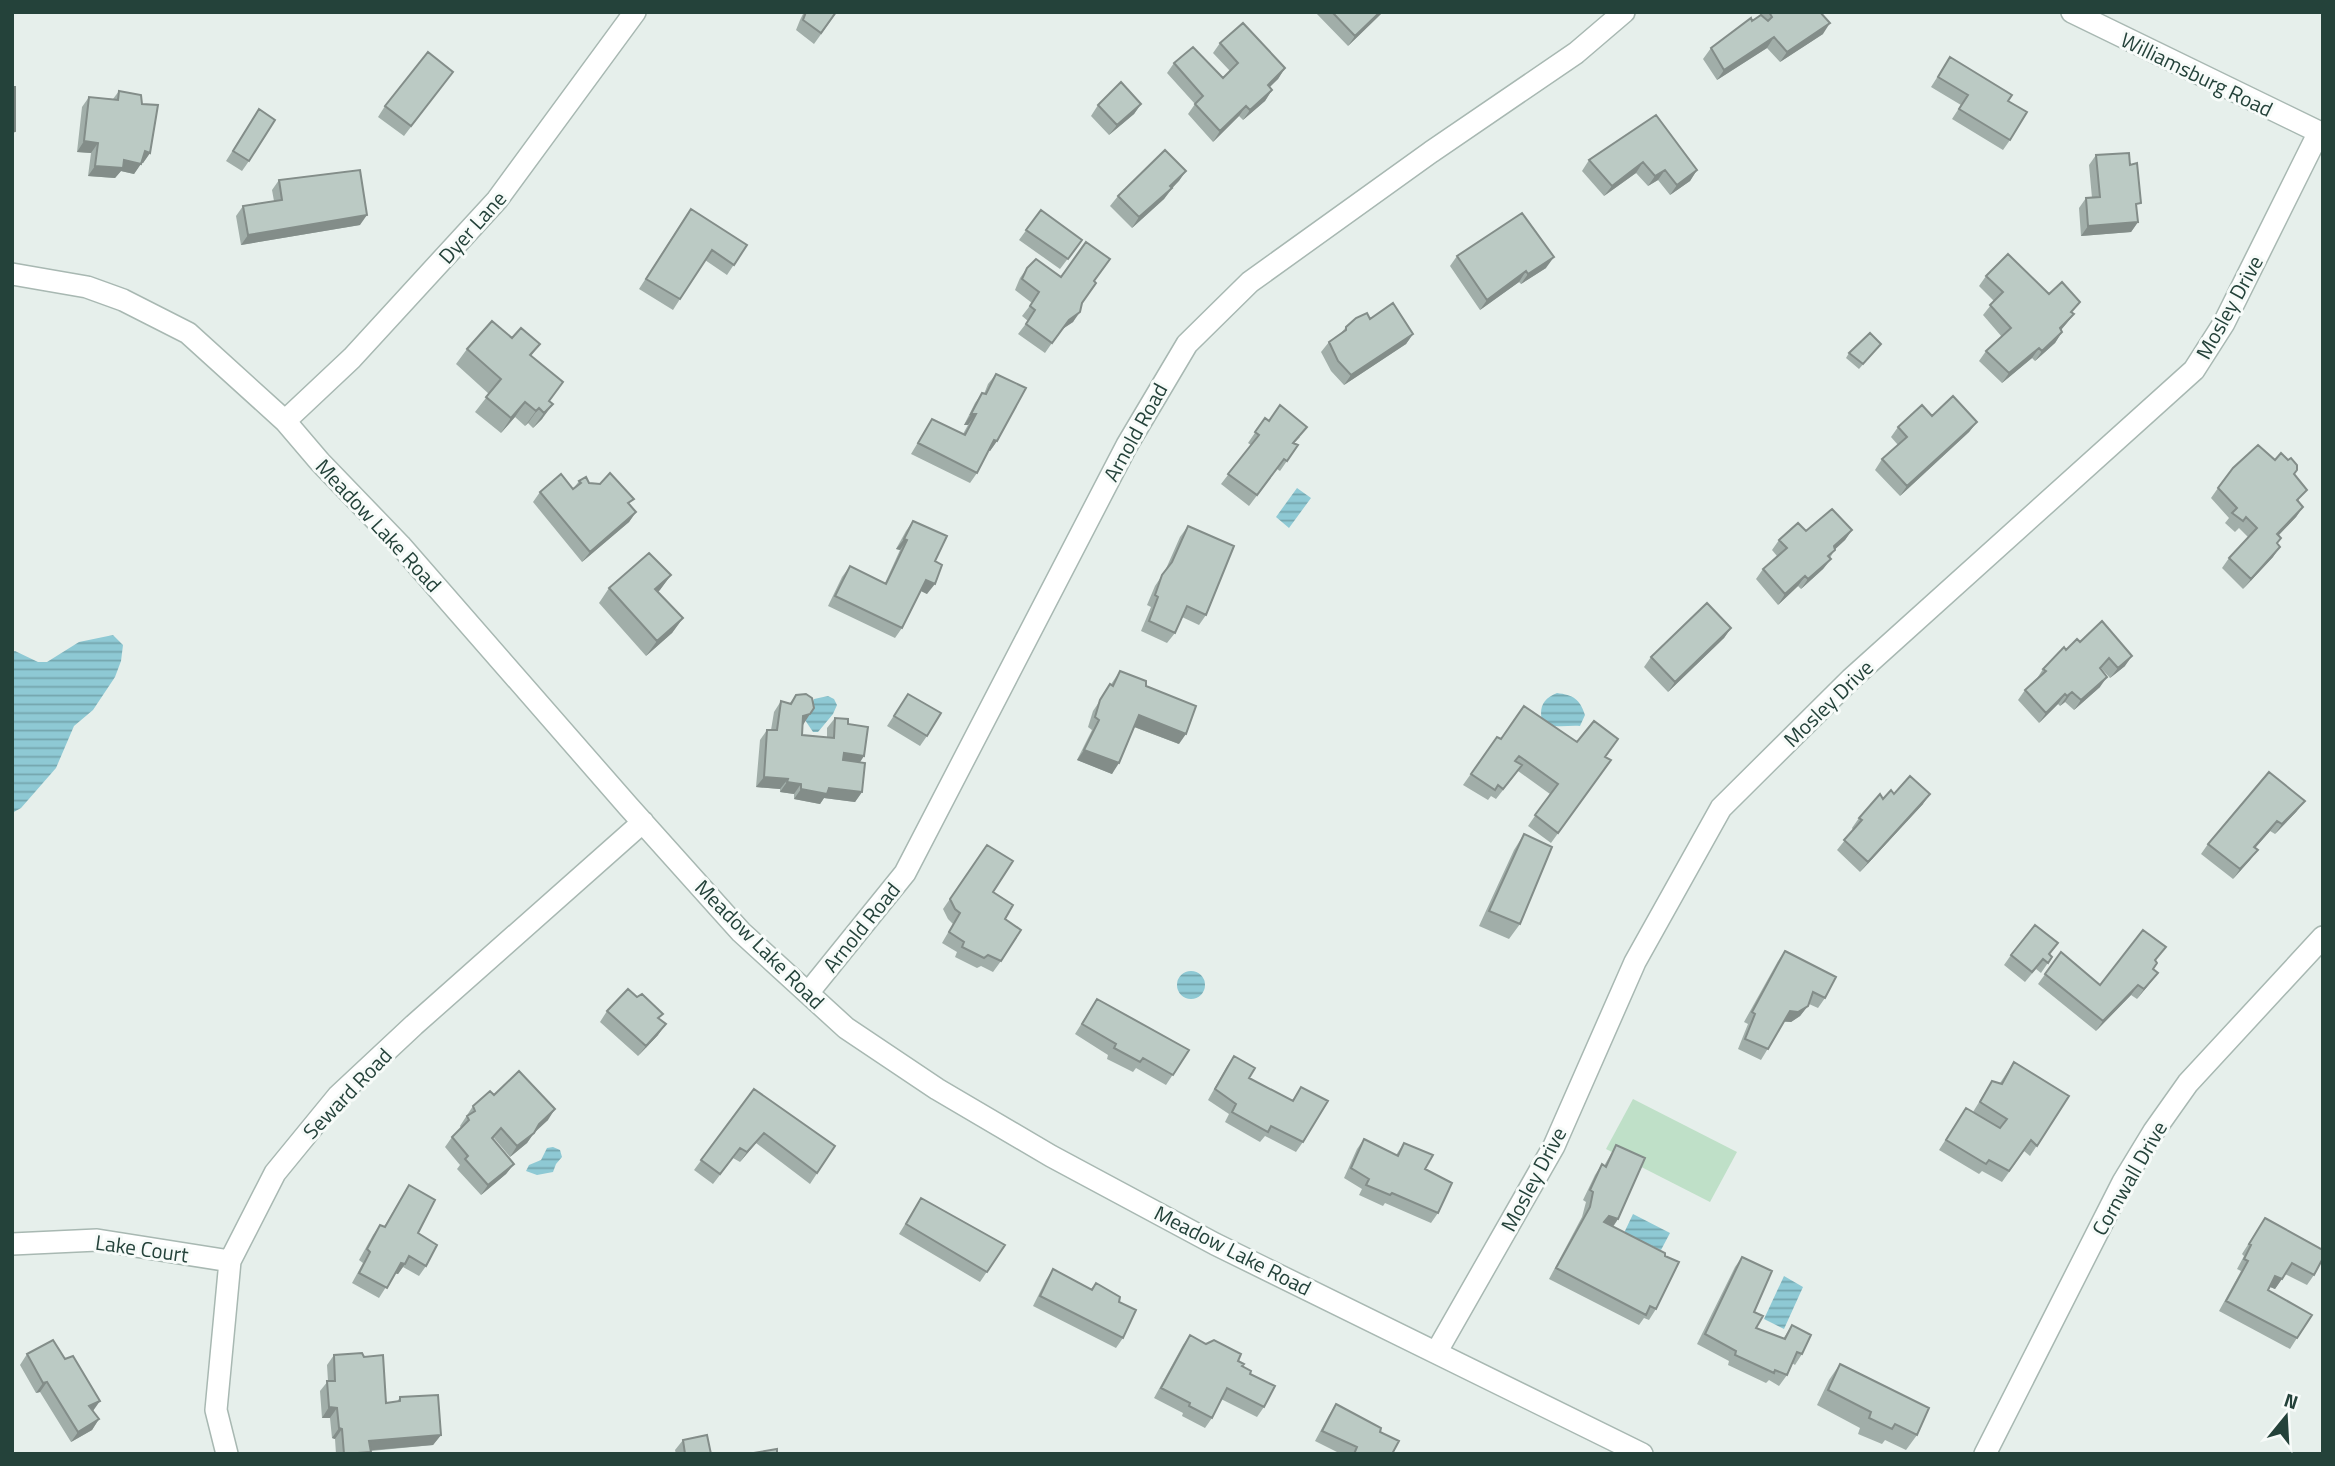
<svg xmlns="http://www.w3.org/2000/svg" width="2335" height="1466" font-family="'Titillium Web',sans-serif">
	<defs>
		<pattern id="water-rules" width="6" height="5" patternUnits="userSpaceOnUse" patternTransform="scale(1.75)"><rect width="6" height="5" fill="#8ec9d4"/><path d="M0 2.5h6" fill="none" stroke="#74a5ad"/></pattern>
	</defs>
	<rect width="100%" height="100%" fill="#e6efeb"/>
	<path fill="#bfe0c8" d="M1633,1099L1737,1152L1710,1202L1606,1149Z"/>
	<path fill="url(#water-rules)" d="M1297,488L1311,498L1289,528L1276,517Z
		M113,635L123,645L121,661L115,677L93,710L74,726L56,768L21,808L12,813V652L15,651L38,662H47L79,642Z
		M1557,693C1573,695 1580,699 1585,715L1580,726C1567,725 1553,729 1542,722C1539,706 1543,699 1557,693Z
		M828,696L834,699L837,705L833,714L818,732H813L805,720L814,699Z
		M1177 985a14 14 0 1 1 28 0a14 14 0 1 1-28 0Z
		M553,1147L560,1150L562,1157L556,1164L553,1172L537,1175L526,1171L529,1165L541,1160L547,1148Z
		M1633,1214L1670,1233L1661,1250L1624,1233Z
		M1784,1276L1803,1287L1784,1329L1764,1319Z"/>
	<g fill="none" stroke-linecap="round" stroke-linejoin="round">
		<defs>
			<path id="minor" d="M2072,12L2323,134
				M12,274L87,287L123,300L188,333L285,421L320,462L400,545L628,806L741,932L846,1028L937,1089L1051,1156L1215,1244L1642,1454
				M285,421L352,358L497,200L635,12
				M808,993L905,873L1127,445L1187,344L1250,282L1431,152L1576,53L1624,12
				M12,1244L97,1240L230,1261
				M1437,1351L1554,1146L1635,962L1721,808L1851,679L2194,370L2224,323L2319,132
				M227,1454L216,1410L230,1261L275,1173L338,1096L414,1025L643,822
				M1985,1454L2123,1182L2154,1131L2188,1083L2323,937"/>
		</defs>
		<use href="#minor" stroke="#a8b8b2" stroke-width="24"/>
		<use href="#minor" stroke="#fff" stroke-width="21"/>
	</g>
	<path fill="#a1aea9" d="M804,12H837L814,44L796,30L800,20Z
		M1315,12H1383L1348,46Z
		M1762,12H1820L1823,34L1780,62L1767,48L1717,80L1703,59L1711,48L1758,17Z
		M1220,43L1285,68L1278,79L1270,87L1272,90L1265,101L1243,120L1239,116L1213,142L1188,114L1195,104L1167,73L1174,63L1223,78L1230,71L1213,53Z
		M1950,57L2010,140L2003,150L1952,119L1961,105L1931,87Z
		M445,82L404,136L378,117L385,106Z
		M119,91L142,104L150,153L143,163H141L134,174L121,171L115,178L88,176L91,153L77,152L82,107L89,97L113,99Z
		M1141,104L1134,114L1109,135L1091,116L1098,105Z
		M259,109L249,161L242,171L226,161Z
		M1656,115L1697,170L1690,181L1670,195L1658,180L1648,186L1636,173L1604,196L1582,171L1589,160Z
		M2096,155L2130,165L2138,222L2131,232L2081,236L2079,208L2086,198H2092L2089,165Z
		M1186,171L1164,199L1132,228L1110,206L1118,196Z
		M279,180L360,225L241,245L236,216L243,206L274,201L272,190Z
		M1041,210L1082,240L1060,269L1019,240Z
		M684,219L747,245L727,275L705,260L673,310L639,289Z
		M1457,256L1546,268L1521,284L1519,282L1480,310L1450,266Z
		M1027,268L1061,277L1094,281L1073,322L1061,330L1045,353L1018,334L1028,321L1022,316L1032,303L1015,290L1020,278Z
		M1986,276L2049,294L2074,314L2061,330L2062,332L2055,343L2035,361L2032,358L2002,383L1979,361L1986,351L2002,337L1983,315L1994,301L1979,286Z
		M1370,319L1413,334L1406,344L1344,385L1331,371L1321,352L1329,342L1341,333L1346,327Z
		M512,338L540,344L531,356L549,401L542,419L533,428L528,423L525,426L515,417L501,433L475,412L489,394L456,364L467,349Z
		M1881,344L1859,369L1846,358L1849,353Z
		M996,374L997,441L990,451H988L977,473L970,483L911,454L932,419L963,434L968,425H964L975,403L982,393L984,394L988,384Z
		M1932,416L1977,422L1969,432L1900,496L1875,470L1882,459L1898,445L1891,437L1898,427Z
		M1265,418L1300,437L1294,443L1298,445L1280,471L1277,469L1249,506L1221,484L1251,445L1248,443Z
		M2275,460L2297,470L2294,474L2299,502L2303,507L2296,517L2279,535L2273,557L2243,589L2222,568L2229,558L2248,537L2239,528L2235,532L2225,523L2229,518L2211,498L2218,488Z
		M579,481L589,483L630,504L636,512L629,522L582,562L533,502L540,492L573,489Z
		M913,521L935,561L927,594L921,591L902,628L895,638L828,606L842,577L850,566L885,583L900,550L896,549L906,531Z
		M1188,526L1206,615L1199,625L1182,617L1175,633L1167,643L1141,631L1151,607L1147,605L1155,586L1165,571L1180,537Z
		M1852,530L1845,540L1835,549L1830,558L1831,559L1823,569L1801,589L1798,586L1778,605L1756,579L1763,569L1777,556L1772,550L1779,540L1806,531Z
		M671,575L658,592L683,618L672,633L646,656L599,603L609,588Z
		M1731,628L1724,638L1668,692L1644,667L1651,657Z
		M2080,642L2125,666L2110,678L2101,668L2100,687L2074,710L2065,702L2060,706L2058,704L2039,723L2018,700L2025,690L2036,680L2043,669L2066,650Z
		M1120,671L1146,686L1179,744L1134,727L1112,774L1077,760L1092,730L1088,727L1093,711Z
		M908,694L927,736L920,746L887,726Z
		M796,695L802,725V735L827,738V728L835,718L848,724L860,762L862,792L855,802L824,798L820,804L794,799V794L780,792V789L756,787L760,740L767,730H771L774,712L781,701L790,703Z
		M1497,737L1501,739L1577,742L1611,760L1551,843L1528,826L1550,794L1518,771L1496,799L1491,796L1488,800L1463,785Z
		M1894,794L1923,804L1860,872L1837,850L1853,830L1852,828L1859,818L1883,799Z
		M2297,811L2275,834L2270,831L2255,848L2250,860L2233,879L2201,854L2208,844Z
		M1524,834L1520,924L1509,939L1479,926L1514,850Z
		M987,845L993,892L1005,919L1001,961L993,972L981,966L977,968L955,957L957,952L942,943L953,924L948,919L943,909Z
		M1785,951L1825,998L1818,1008L1809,1004L1800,1016L1791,1022H1784L1761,1060L1738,1049L1748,1024L1744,1022L1778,961Z
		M2061,952L2100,985L2156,961L2150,983L2137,999L2131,995L2096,1031L2038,984Z
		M2011,955H2049L2052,957L2041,973L2036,969L2025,982L2004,965Z
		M1097,999L1189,1050L1166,1085L1136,1068L1133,1072L1107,1059L1108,1055L1075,1034Z
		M607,1011L660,1019L658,1035L638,1056L600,1022Z
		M1234,1056L1249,1078L1292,1101L1301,1087L1303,1142L1296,1152L1265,1136L1260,1142L1225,1122L1229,1114L1208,1100L1227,1066Z
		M2014,1062L2069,1096L2030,1156L2024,1151L2002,1182L1982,1171L1979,1174L1939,1150L1966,1108L1973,1112L1992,1081L2000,1083Z
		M754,1089L835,1146L810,1184L756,1143L740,1162L733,1158L713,1184L694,1170Z
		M494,1095L548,1120L535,1131L527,1143L510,1157L494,1138L493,1139L514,1164L506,1174L481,1195L457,1169L460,1165L445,1147L452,1137L461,1128L460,1126L473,1106Z
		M1364,1139L1396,1155L1404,1143L1425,1169L1438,1213L1431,1223L1385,1203L1383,1206L1359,1195L1362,1189L1344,1178L1357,1149Z
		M1616,1145L1618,1219L1613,1227L1656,1309L1649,1320L1644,1318L1639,1325L1549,1279L1582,1217L1586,1202L1583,1200L1595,1175L1602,1164L1604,1166Z
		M409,1185L426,1266L419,1276L403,1267L398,1274L395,1273L379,1298L352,1283L363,1263L359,1260L373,1235L380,1225L384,1227Z
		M921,1198L1005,1245L980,1282L899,1234Z
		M2265,1218L2314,1275L2307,1285L2285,1274L2275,1289L2270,1287L2268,1290L2297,1338L2290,1349L2219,1311L2241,1271L2237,1269L2244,1256L2242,1254Z
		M1742,1257L1756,1328L1783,1339L1792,1325L1802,1354L1795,1365L1792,1363L1787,1375L1779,1386L1769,1380L1766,1383L1728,1365L1729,1361L1697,1344L1735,1267Z
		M1053,1269L1091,1289L1096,1283L1119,1302L1123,1338L1116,1348L1033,1306L1046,1280Z
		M1190,1335L1238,1361L1250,1374L1264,1407L1257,1417L1221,1399L1212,1418L1205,1428L1182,1416L1183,1413L1154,1398L1183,1345Z
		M27,1354L65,1359L93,1411L99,1419L92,1430L71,1442L40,1392L36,1393L20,1365Z
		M334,1355L386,1403L397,1402L400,1397L441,1435L433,1445L371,1451L370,1454H336L335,1439L332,1438L330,1418H322L320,1391L328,1381L327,1365Z
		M1840,1364L1917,1435L1906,1450L1885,1440L1882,1444L1858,1434L1860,1428L1817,1405L1829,1380Z
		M1336,1404L1392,1454H1341L1315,1441L1329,1415Z
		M683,1440L711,1454H676L675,1450Z"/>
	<path fill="#838d89" d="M1380,12H1383L1348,46L1355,36Z
		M1830,23L1823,34L1780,62L1787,52Z
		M1774,37L1767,48L1717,80L1724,70Z
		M1285,68L1278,79L1261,95L1268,85Z
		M1272,90L1265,101L1243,120L1250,110Z
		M1141,104L1134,114L1109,135L1117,125Z
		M1246,106L1239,116L1213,142L1220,131Z
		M84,141L98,143L91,153L77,152Z
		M145,151L150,153L143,163L137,162Z
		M124,160L141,164L134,174L121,171L115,178L88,176L95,166Z
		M1643,162L1636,173L1604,196L1612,186Z
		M1665,170L1658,180L1648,186L1655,176Z
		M1697,170L1690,181L1670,195L1677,185Z
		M1186,171L1179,181L1169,191L1172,188L1164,199L1132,228L1139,217L1170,186Z
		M367,215L360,225L241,245L248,235Z
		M2138,222L2131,232L2081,236L2088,226Z
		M1554,257L1546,268L1521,284L1528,274Z
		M1526,271L1519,282L1480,310L1487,300Z
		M1080,312L1073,322L1061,330L1069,320Z
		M2074,314L2066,324L2053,339L2060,328Z
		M2062,332L2055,343L2035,361L2042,351Z
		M1413,334L1406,344L1344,385L1351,375Z
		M2039,348L2032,358L2002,383L2009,373Z
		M525,402L515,417L501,433L511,418Z
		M553,404L542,419L533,428L544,413Z
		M539,408L528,423L525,426L536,411Z
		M971,414H976L968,425H964Z
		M1977,422L1969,432L1900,496L1907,486Z
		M994,440L997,441L990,451L986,450Z
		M2303,507L2296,517L2270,544L2277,534Z
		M636,512L629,522L582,562L590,552Z
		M1852,530L1845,540L1827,557L1834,546Z
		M904,539L907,540L900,550L896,549Z
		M2280,547L2273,557L2243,589L2251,579Z
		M1831,559L1823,569L1801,589L1808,579Z
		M671,575L660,590L644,604L655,589Z
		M1805,576L1798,586L1778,605L1785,594Z
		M926,580L935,584L927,594L919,590Z
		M683,618L672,633L646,656L657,641Z
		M1731,628L1724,638L1668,692L1675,682Z
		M2132,656L2125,666L2110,678L2118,668Z
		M2107,677L2100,687L2074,710L2081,700Z
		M2072,692L2065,702L2060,706L2067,696Z
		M2065,694L2058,704L2039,723L2046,713Z
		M810,714L803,725V716Z
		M1139,715L1186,734L1179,744L1132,726Z
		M1084,750L1119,763L1112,774L1077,760Z
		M844,753L864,756L857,767L836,763Z
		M764,777L788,779L780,789L756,787Z
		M787,782L801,784L794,794L780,792Z
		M829,788L862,792L855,802L824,798L820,804L794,799L801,789Z
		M1930,794L1923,804L1860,872L1868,862Z
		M2305,801L2297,811L2275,834L2282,824Z
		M2277,821L2270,831L2247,857L2254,847Z
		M2258,850L2250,860L2233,879L2240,869Z
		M2158,973L2150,983L2137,999L2144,989Z
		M2138,985L2131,995L2096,1031L2103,1021Z
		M1808,1006L1800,1016L1791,1022L1782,1021L1790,1011Z
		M666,1024L658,1035L638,1056L646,1046Z
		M555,1109L548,1120L532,1135L539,1124Z
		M534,1133L527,1143L510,1157L517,1146Z
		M764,1133L756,1143L740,1162L747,1152Z
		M514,1164L506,1174L481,1195L488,1185Z
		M1609,1216L1618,1219L1611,1229L1601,1226Z
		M401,1263L405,1264L398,1274L394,1273Z
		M2275,1276L2282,1279L2275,1289L2268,1286Z
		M47,1382L40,1392L36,1393L43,1383Z
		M100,1401L93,1411L89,1406Z
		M329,1407L337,1408L330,1418H322Z
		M99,1419L92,1430L71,1442L78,1432Z
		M339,1428L342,1429L335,1439L332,1438Z
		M441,1435L433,1445L362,1451L369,1441Z"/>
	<path fill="#bbcac4" stroke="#838d89" stroke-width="2" d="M806,12H836L821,33L803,20Z
		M1332,12H1380L1355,36Z
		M1769,12H1820L1830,23L1787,52L1774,37L1724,70L1711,48L1751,18L1752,21L1761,15L1768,21L1772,17Z
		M1243,23L1285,68L1268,85L1272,90L1250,110L1246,106L1220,131L1195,104L1203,96L1174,63L1193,47L1223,78L1238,63L1220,43Z
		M428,52L453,72L411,126L385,106Z
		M1950,57L2012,95L2008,101L2027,112L2010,140L1959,109L1968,95L1938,77Z
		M1121,82L1141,104L1117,125L1098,105Z
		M12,87H15V131L12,132Z
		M119,91L141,95L142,104L158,105L150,153L145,151L141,164L124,160L123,168L95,166L98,143L84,141L89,97L118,100Z
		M259,109L275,120L249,161L233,151Z
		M1656,115L1697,170L1677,185L1665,170L1655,176L1643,162L1612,186L1589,160Z
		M1165,150L1186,171L1170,186L1172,188L1139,217L1118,196Z
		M2129,153L2130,165L2137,163L2141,203L2136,204L2138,222L2088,226L2086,198L2100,197L2096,155Z
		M360,170L367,215L248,235L243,206L282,200L279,180Z
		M691,209L747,245L734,265L712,250L680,299L646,279Z
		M1041,210L1082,240L1068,259L1026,230Z
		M1522,213L1554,257L1528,274L1526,271L1487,300L1457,256Z
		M1086,242L1110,259L1094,281L1096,283L1082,303L1080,312L1069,320L1052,343L1026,324L1035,310L1030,306L1039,292L1022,279L1027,268L1036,259L1061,277Z
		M2008,254L2049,294L2062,282L2080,302L2071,312L2074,314L2060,328L2062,332L2042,351L2039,348L2009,373L1986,351L2011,328L1990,305L2003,292L1986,276Z
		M1393,303L1413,334L1351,375L1338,361L1329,342L1346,330V327L1356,318L1367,313L1370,319Z
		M492,321L512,338L521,328L540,344L530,355L563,382L549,401L553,404L544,413L539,408L536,411L525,402L511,418L486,397L501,379L467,349Z
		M1870,333L1881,344L1863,364L1849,353Z
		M996,374L1026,388L997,441L994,440L977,473L918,443L932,419L965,435L976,414H971L982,393L986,394Z
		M1953,396L1977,422L1907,486L1882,459L1907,437L1898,427L1922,405L1932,416Z
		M1280,405L1307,427L1293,443L1298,445L1287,461L1284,459L1257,495L1228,474L1259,435L1255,432L1265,418L1269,421Z
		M2258,445L2275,460L2281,453L2288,460L2291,458L2297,465V470L2294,474L2307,490L2297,500L2303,507L2277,534L2281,538L2277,543L2280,547L2251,579L2229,558L2257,528L2246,517L2243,521L2232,513L2237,508L2218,488L2233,468Z
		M610,473L634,499L628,503L636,512L590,552L540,492L561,474L573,489L581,483L579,481L586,477L589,483L600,484Z
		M1832,509L1852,530L1834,546L1835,550L1828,556L1831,559L1808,579L1805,576L1785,594L1763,569L1787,548L1779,540L1798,523L1806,531Z
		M913,521L947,536L935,561L942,565L935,584L926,580L902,628L835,596L850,566L886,584L907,540L904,539Z
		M1188,526L1234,546L1206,615L1187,606L1175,633L1149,621L1158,597L1155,595L1162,575L1172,562Z
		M649,553L671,575L655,589L683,618L657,641L609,588Z
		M1707,603L1731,628L1675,682L1651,657Z
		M2102,621L2132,656L2118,668L2109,658L2100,668L2107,677L2081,700L2072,692L2067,696L2065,694L2046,713L2025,690L2046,671L2043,669L2064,647L2066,650L2077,639L2080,642Z
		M1120,671L1146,681V686L1196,706L1186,734L1139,715L1119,763L1084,750L1099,720L1095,717L1100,700L1110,684L1113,686Z
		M806,694L812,698L814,708L810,714L803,716L802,735L834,738L835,718L848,719V724L868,727L864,756L844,753L843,760L865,763L862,792L829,788L827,794L801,789V784L787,782L788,779L764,777L767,730H777L781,701L791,704L796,695Z
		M908,694L941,713L927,736L894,716Z
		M1524,706L1577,742L1594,721L1618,739L1605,757L1611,760L1558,833L1535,815L1558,784L1519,756L1515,761L1522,765L1503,789L1498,785L1495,790L1471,774L1497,737L1501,739Z
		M2269,772L2305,801L2282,824L2277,821L2254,847L2258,850L2240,869L2208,844Z
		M1910,776L1930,794L1868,862L1844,840L1862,820L1859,818L1880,794L1883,799L1891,790L1894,794Z
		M1524,834L1552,847L1520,924L1489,911Z
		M987,845L1013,861L993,892L1013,905L1005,919L1021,930L1001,961L988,955L984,958L962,947L964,942L949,932L960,913L955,909L950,899Z
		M2035,925L2058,943L2049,954L2052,957L2048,963L2043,959L2032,972L2011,955Z
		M2143,930L2166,947L2155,960L2157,963L2153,969L2158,973L2144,989L2138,985L2103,1021L2045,974L2061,952L2100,985Z
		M1785,951L1836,977L1825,998L1813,992L1808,1006L1798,1012L1790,1011L1768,1049L1745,1039L1755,1014L1752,1012Z
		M628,989L637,997L642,994L663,1014L658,1018L666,1024L646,1046L607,1011Z
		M1097,999L1189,1050L1173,1075L1143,1058L1140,1062L1114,1048L1116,1044L1082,1024Z
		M1234,1056L1255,1068L1249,1078L1293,1101L1301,1087L1328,1101L1303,1142L1271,1126L1268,1132L1232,1112L1236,1104L1215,1089Z
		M2014,1062L2069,1096L2037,1146L2031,1140L2009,1171L1989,1160L1986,1164L1946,1140L1966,1108L2000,1128L2007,1119L1980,1102L1992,1081L2002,1084Z
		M519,1071L555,1109L539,1124L534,1133L517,1146L501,1128L492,1138L514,1164L488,1185L465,1159L468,1156L452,1137L469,1120L467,1116L475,1111L473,1106L490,1091L494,1095Z
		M754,1089L835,1146L817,1173L764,1133L747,1152L740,1148L720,1174L701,1160Z
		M1364,1139L1398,1156L1404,1143L1433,1155L1425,1169L1452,1183L1438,1213L1392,1193L1390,1195L1366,1185L1369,1179L1351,1168Z
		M1616,1145L1645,1158L1618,1219L1609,1216L1604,1222L1665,1253V1256L1679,1262L1656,1309L1650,1306L1646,1315L1556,1268L1590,1207L1593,1192L1590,1190L1602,1164L1606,1167Z
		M409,1185L435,1200L418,1233L437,1245L426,1266L409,1256L405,1264L401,1263L387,1288L359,1273L370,1252L367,1249L380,1225L385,1227Z
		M921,1198L1005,1245L987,1272L906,1224Z
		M2265,1218L2323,1250V1258L2314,1275L2292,1263L2282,1279L2275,1276L2268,1290L2312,1315L2297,1338L2226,1301L2248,1261L2244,1259L2251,1245L2249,1244Z
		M1742,1257L1772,1271L1754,1312L1763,1316L1756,1328L1785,1339L1792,1325L1811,1335L1802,1354L1797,1352L1787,1375L1775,1370L1774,1373L1735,1355L1736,1351L1705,1334Z
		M1053,1269L1092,1290L1096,1283L1120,1297L1119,1302L1136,1310L1123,1338L1040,1296Z
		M1190,1335L1206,1344L1214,1340L1241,1354L1238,1361L1244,1364L1242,1366L1251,1371L1250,1374L1275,1386L1264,1407L1227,1388L1212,1418L1189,1406L1190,1403L1161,1388Z
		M53,1340L65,1359L73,1356L100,1401L89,1406L99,1419L78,1432L47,1382L43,1383L27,1354Z
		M362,1353L364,1357L383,1355L386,1403L400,1401V1397L438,1395L441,1435L369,1441L371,1452L344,1454L342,1429L339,1428L337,1408L329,1407L327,1381H335L334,1355Z
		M1840,1364L1929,1408L1917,1435L1895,1424L1892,1429L1869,1418L1871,1412L1828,1390Z
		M1336,1404L1381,1428L1380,1432L1399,1441L1392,1454H1354L1357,1447L1322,1431Z
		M707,1435L711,1454H685L683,1440Z
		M777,1449V1454H753V1453Z"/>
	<g text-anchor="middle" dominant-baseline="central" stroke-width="6" stroke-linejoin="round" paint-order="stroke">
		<g font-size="21" fill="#24423a" stroke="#f7fbf9">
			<text transform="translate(2197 74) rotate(26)">Williamsburg Road</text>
			<text transform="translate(472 227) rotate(-48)">Dyer Lane</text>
			<text transform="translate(2229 307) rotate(-61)">Mosley Drive</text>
			<text transform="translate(1135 432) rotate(-61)">Arnold Road</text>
			<text transform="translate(379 525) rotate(47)">Meadow Lake Road</text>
			<text transform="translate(1828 703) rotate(-44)">Mosley Drive</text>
			<text transform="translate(861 927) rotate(-51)">Arnold Road</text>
			<text transform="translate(760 944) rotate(45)">Meadow Lake Road</text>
			<text transform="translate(347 1093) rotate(-46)">Seward Road</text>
			<text transform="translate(2129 1178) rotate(-60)">Cornwall Drive</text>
			<text transform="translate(1533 1179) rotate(-62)">Mosley Drive</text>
			<text transform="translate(142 1248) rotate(8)">Lake Court</text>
			<text transform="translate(1233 1250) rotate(27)">Meadow Lake Road</text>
		</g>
	</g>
	<rect width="2335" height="1466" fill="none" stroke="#24423a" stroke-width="28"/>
	<g transform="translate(2286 1417) rotate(18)" stroke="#f7fbf9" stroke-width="5" paint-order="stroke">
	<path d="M0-5L12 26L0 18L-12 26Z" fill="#24423a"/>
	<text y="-10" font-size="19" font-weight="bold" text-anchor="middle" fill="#24423a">N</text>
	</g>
</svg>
